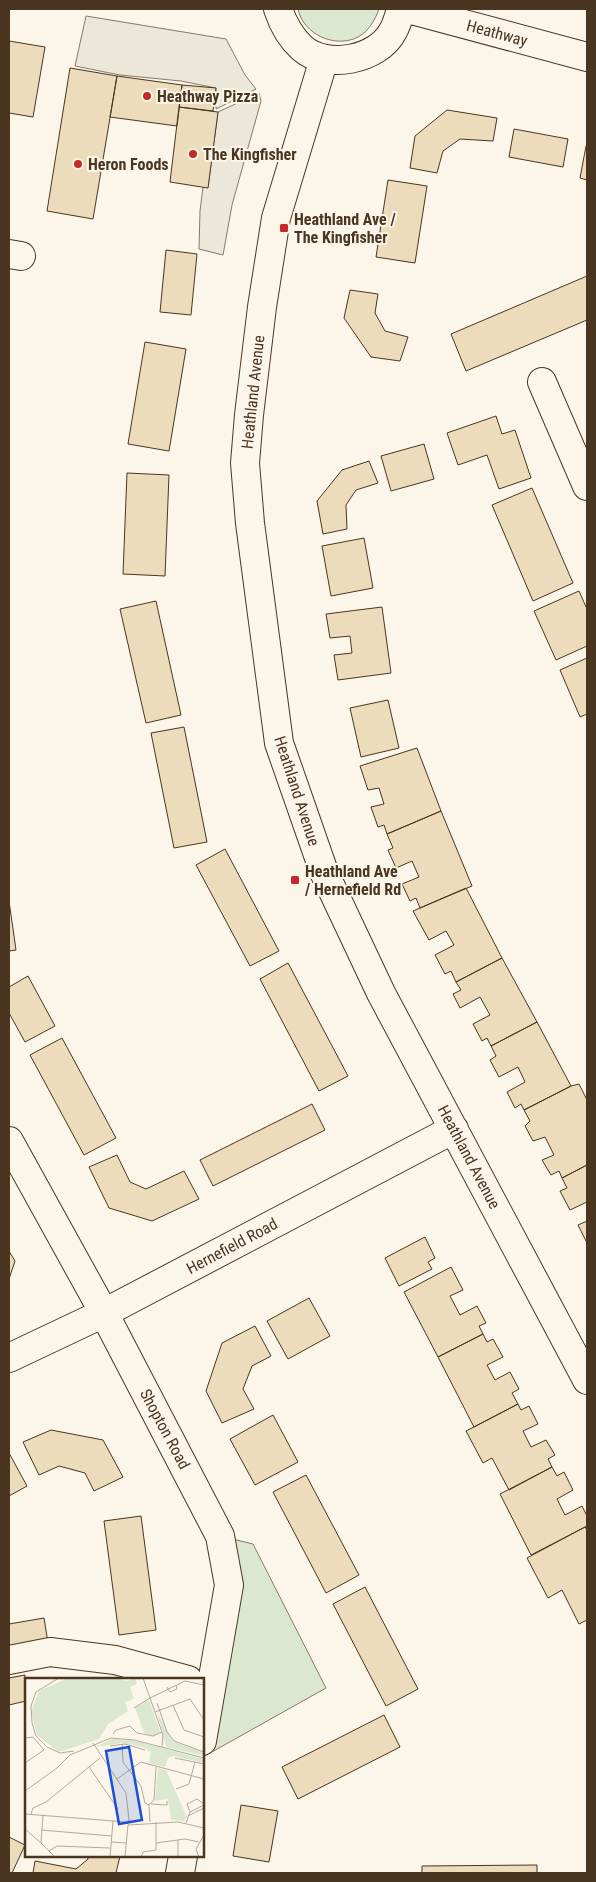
<svg xmlns="http://www.w3.org/2000/svg" width="596" height="1882" font-family="'Roboto Condensed',sans-serif">
	<rect width="100%" height="100%" fill="#fbf6e9"/>
	<path fill="#dce7d0" stroke="#887966" d="M298,9H379C375,20 369,31 358,37C335,49 303,34 298,9Z
		M220,1536L253,1544L326,1688L203,1757Z"/>
	<path fill="#ede7d9" stroke="#887966" d="M86,16L226,39L245,75L256,89L216,109V88L181,81L120,75L75,66Z
		M259,93L261,101L232,205L223,255L199,249L200,211L203,187H208L218,112Z"/>
	<path fill="#ecdcbc" stroke="#4a3520" d="M9,41L45,47L33,117L9,113Z
		M70,68L117,76L93,219L47,211Z
		M117,76L182,85L177,126L110,117Z
		M182,85L216,88L213,111L179,107Z
		M179,107L218,112L208,188L170,182Z
		M447,110L497,118L493,141L460,139L443,151L437,173L410,168L415,136Z
		M514,129L568,139L563,167L509,157Z
		M586,146H587V180L580,178Z
		M388,180L427,186L415,263L376,257Z
		M166,250L197,254L191,315L160,312Z
		M587,276V320L466,371L451,334Z
		M350,290L378,294L375,313L385,331L408,337L400,361L371,357L344,318Z
		M145,342L186,349L169,451L128,444Z
		M496,416L502,434L515,430L531,478L499,489L487,455L458,465L447,433Z
		M424,444L434,479L391,491L381,456Z
		M369,461L378,483L356,490L346,505L347,529L323,534L317,501L342,470Z
		M127,473L169,475L165,576L123,574Z
		M532,488L573,583L533,601L492,505Z
		M364,538L373,588L331,596L322,546Z
		M579,591L587,609V646L556,660L534,611Z
		M156,601L181,715L146,723L120,609Z
		M382,607L391,673L338,680L334,655L352,653L350,636L330,638L326,614Z
		M587,658V714L580,717L560,670Z
		M388,700L399,748L361,757L350,708Z
		M184,727L207,842L174,848L151,733Z
		M417,748L441,811L387,834L384,825L378,827L371,807L384,804L379,788L368,790L360,766Z
		M441,811L472,886L420,908L416,898L410,901L402,884L419,877L412,861L396,868L388,850L393,848L387,834Z
		M225,849L279,951L250,966L196,865Z
		M466,888L502,958L456,982L451,971L445,974L435,955L454,945L446,931L429,940L413,911Z
		M9,901L16,950L9,951Z
		M502,958L537,1022L491,1046L487,1038L482,1041L473,1024L490,1015L480,997L460,1008L453,994L461,990L456,982Z
		M288,963L348,1076L319,1091L260,979Z
		M28,976L55,1026L25,1042L9,1013V987Z
		M537,1022L571,1086L524,1110L521,1104L515,1108L507,1092L525,1082L518,1067L499,1077L490,1060L496,1056L491,1046Z
		M62,1038L116,1138L84,1155L30,1055Z
		M579,1084L587,1100V1165L562,1178L559,1171L551,1175L542,1160L554,1155L545,1137L533,1141L525,1126L530,1121L524,1110L571,1086Z
		M312,1104L325,1130L213,1186L200,1160Z
		M117,1155L130,1182L146,1189L184,1171L199,1199L152,1221L109,1208L89,1167Z
		M587,1165V1202L570,1210L560,1191L567,1188L562,1178Z
		M587,1221V1243L578,1225Z
		M425,1237L435,1258L428,1262L432,1269L399,1286L385,1258Z
		M9,1251L15,1261L9,1279Z
		M451,1267L463,1290L450,1296L460,1315L477,1306L486,1323L479,1326L483,1334L438,1357L404,1292Z
		M309,1298L330,1336L288,1359L267,1321Z
		M255,1326L271,1356L252,1366L243,1389L254,1409L222,1423L206,1391L222,1343Z
		M483,1334L487,1342L493,1339L503,1357L487,1365L495,1380L510,1372L519,1389L512,1393L518,1404L474,1427L438,1357Z
		M518,1404L521,1410L529,1406L538,1424L523,1431L531,1447L546,1440L555,1455L548,1459L552,1467L509,1490L492,1458L483,1463L466,1431Z
		M273,1415L298,1462L255,1485L230,1439Z
		M51,1430L103,1440L123,1477L94,1491L85,1473L59,1466L39,1475L23,1442Z
		M9,1453L27,1486L9,1496Z
		M552,1467L557,1476L564,1472L573,1490L557,1499L565,1515L582,1506L587,1516V1526L531,1555L500,1494Z
		M306,1475L359,1575L326,1593L273,1492Z
		M141,1516L156,1630L119,1635L104,1521Z
		M585,1527L587,1530V1620L579,1624L562,1590L548,1598L527,1558Z
		M365,1587L418,1689L386,1706L333,1604Z
		M44,1618L48,1643L9,1649V1624Z
		M25,1675L26,1701L9,1705V1678Z
		M384,1715L400,1747L298,1799L282,1767Z
		M241,1805L278,1811L269,1862L233,1856Z
		M9,1837L25,1845L12,1873H9Z
		M88,1856H120L116,1873H33L35,1861L76,1869L88,1859Z
		M537,1865V1873H422V1866Z"/>
	<g fill="none" stroke-linecap="round" stroke-linejoin="round">
		<defs>
			<path id="minor" d="M278,9C283,24 290,37 302,48C327,70 378,60 393,31C397,24 399,16 401,9
				M408,9L587,57
				M324,59L276,218L262,307L249,415L245,463L250,523L279,743L324,872L381,993L587,1380
				M9,254L21,256
				M542,382L587,486
				M9,1141L104,1313L220,1536L229,1585L202,1741
				M9,1358L104,1313L454,1129
				M9,1660L50,1652L115,1660L188,1680
				M180,1873L183,1856"/>
		</defs>
		<use href="#minor" stroke="#4a3520" stroke-width="30"/>
		<use href="#minor" stroke="#fbf6e9" stroke-width="28"/>
	</g>
	<g fill="#c62828" stroke="#fbf6e9" stroke-width="2">
		<circle cx="147" cy="96" r="5"/>
		<circle cx="193" cy="154" r="5"/>
		<circle cx="78" cy="164" r="5"/>
		<rect x="279" y="223" width="10" height="10" rx="2.5"/>
		<rect x="290" y="875" width="10" height="10" rx="2.5"/>
	</g>
	<g text-anchor="middle" dominant-baseline="central" stroke-width="4" stroke-linejoin="round" paint-order="stroke">
		<g font-size="16" fill="#4a3520" stroke="#fbf6e9">
			<text transform="translate(497 33) rotate(15)">Heathway</text>
			<text transform="translate(253 392) rotate(-84)">Heathland Avenue</text>
			<text transform="translate(297 791) rotate(72)">Heathland Avenue</text>
			<text transform="translate(469 1157) rotate(62)">Heathland Avenue</text>
			<text transform="translate(232 1246) rotate(-28)">Hernefield Road</text>
			<text transform="translate(165 1429) rotate(62)">Shopton Road</text>
		</g>
		<g font-size="16" font-weight="bold" fill="#4a3520" stroke="#fbf6e9" text-anchor="start">
			<text x="157" y="96">Heathway Pizza</text>
			<text x="203" y="154">The Kingfisher</text>
			<text x="88" y="164">Heron Foods</text>
			<text x="294" y="219">Heathland Ave /<tspan x="294" dy="18">The Kingfisher</tspan></text>
			<text x="305" y="871">Heathland Ave<tspan x="305" dy="18">/ Hernefield Rd</tspan></text>
		</g>
	</g>
	<g transform="translate(25 1678)">
		<rect width="179" height="179" fill="#fbf6e9"/>
		<path d="M43,0H93L102,3L110,0L112,6L105,9L109,21L100,24L103,33L83,46L74,61L34,74L12,57L6,34L14,13ZM124,22L135,54L129,58L119,55L110,30ZM132,34L149,64L179,74V78L141,69ZM87,61L106,62L179,81V85L149,78L143,80L140,89L124,85L126,75L120,70L98,65L70,69ZM133,90L141,92L162,139L159,143L146,142L143,121L130,123Z" fill="#dce7d0"/>
		<path fill="none" stroke="#b4a999" stroke-width="1" d="M34,0L11,14L6,28L7,45L11,58L22,69L35,75L49,73M142,9L145,14L152,11L151,7M132,25L142,54L149,63L179,74M148,27L159,52L179,59M109,30L125,20L118,0M130,34L165,21L179,42M88,56L91,52L105,48L112,55L128,58L137,54M0,60L8,59L19,72L0,85M68,65L101,115L104,142M97,66L98,84L116,108L120,125L124,127L125,144M85,68L100,66L120,72M137,69L138,57L125,20L160,3L179,7M150,80L179,86M64,89L93,131M92,101L116,84L179,101M151,111L164,106L170,84M0,113L32,90L45,77L86,60L109,62L179,80M126,126L142,127V123M124,127L129,122L131,89M165,134L162,126L172,121L179,126M0,136L101,144M6,136L8,130L21,124L75,80M18,137L16,165L30,179M163,138L179,130M106,144L104,142L101,144L104,147L153,144L179,150M161,145L165,134L179,127M0,151L16,165M16,152L87,158M86,164L101,165M131,165L160,161L174,164M24,173L32,168L85,170M85,179L88,143M100,179L103,147M116,179L118,174L131,172V144M153,179V162M174,179L171,171L179,157"/>
		<path fill="#1d4ed8" fill-opacity="0.15" stroke="#1d4ed8" stroke-width="2.5" d="M104,69L117,142L94,146L81,73Z"/>
		<rect width="179" height="179" fill="none" stroke="#4a3520" stroke-width="2.5"/>
	</g>
	<rect width="596" height="1882" fill="none" stroke="#4a3520" stroke-width="20"/>
</svg>
